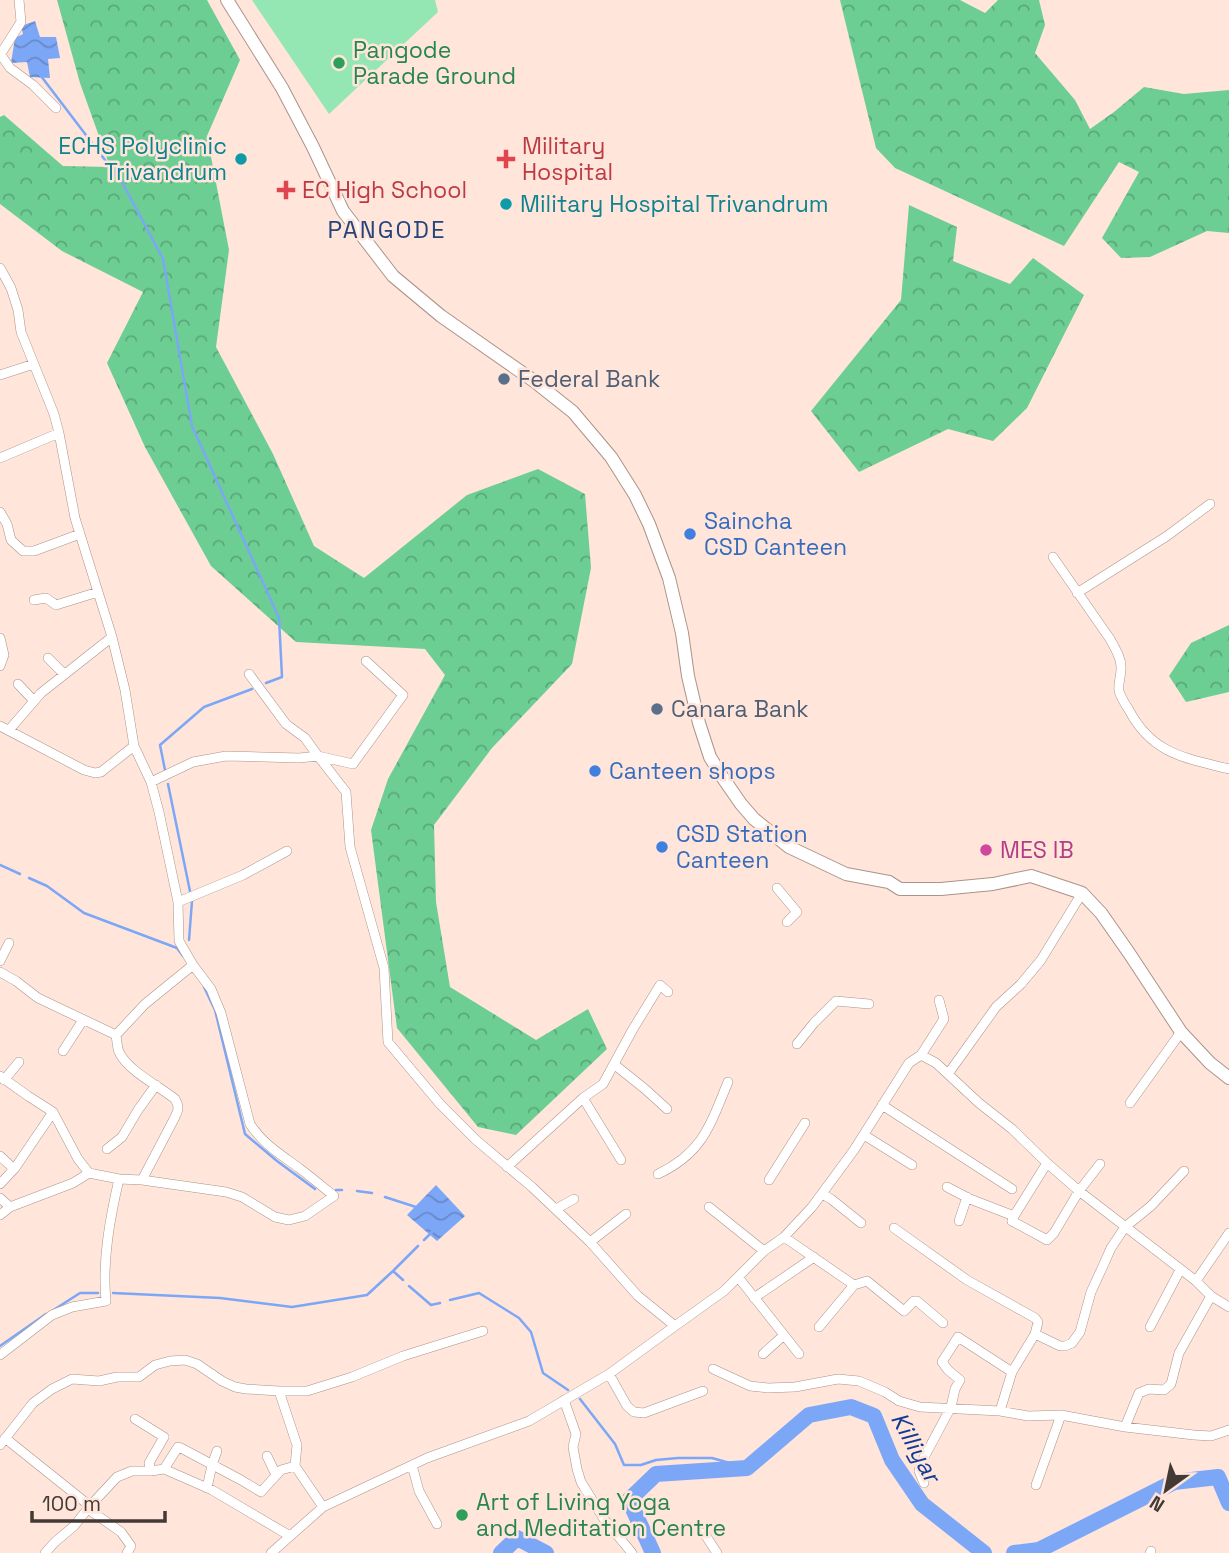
<svg xmlns="http://www.w3.org/2000/svg" width="1229" height="1553" font-family="'Space Grotesk',sans-serif">
	<defs>
		<pattern id="forest-crowns" width="20" height="18" patternUnits="userSpaceOnUse" patternTransform="scale(1.75)"><rect width="20" height="18" fill="#6cce93"/><path d="M2 6a3 3 0 1 1 6 0M12 15a3 3 0 1 1 6 0" fill="none" stroke="#5aa879"/></pattern>
		<pattern id="water-waves" width="16" height="10" patternUnits="userSpaceOnUse" patternTransform="scale(1.75)"><rect width="16" height="10" fill="#7ca7f7"/><path d="M0 5q4-4 8 0t8 0" fill="none" stroke="#6789c9"/></pattern>
	</defs>
	<rect width="100%" height="100%" fill="#ffe5da"/>
	<path fill="url(#forest-crowns)" d="M57,0H207L240,60L207,136L229,250L216,347L273,454L314,546L364,578L467,495L538,469L585,494L591,568L572,664L492,748L434,825L436,902L450,987L536,1040L588,1009L607,1049L516,1135L478,1127L397,1028L371,830L388,779L445,675L425,649L296,642L211,566L145,447L107,363L143,292L62,251L0,204V117L4,115L63,166L110,167L80,83Z
		M840,0H960L985,13L998,0H1039L1045,25L1035,53L1075,100L1090,129L1114,112L1144,87L1184,94L1229,90V233L1207,231L1150,257L1121,258L1102,238L1139,172L1119,162L1064,246L895,168L876,148Z
		M909,205L957,227L953,261L1010,284L1033,258L1084,295L1027,408L993,441L948,429L859,472L811,411L901,300Z
		M1229,625V692L1186,702L1169,676L1191,643Z"/>
	<path fill="#94e7b3" d="M252,0H435L438,12L329,114Z"/>
	<path fill="url(#water-waves)" d="M35,21L40,37H56L60,58L48,59L50,78L30,77L27,62L11,63L15,38L23,34L21,26Z
		M436,1185L465,1216L437,1241L407,1215Z"/>
	<g fill="none" stroke-linecap="round" stroke-linejoin="round">
		<path stroke="#7ca7f7" stroke-width="2.5" d="M41,76L92,143
			M99,152L123,184L163,259L192,426L279,618L282,677L266,683
			M165,770L160,745L204,707L252,689
			M168,784L192,901L189,940
			M0,865L20,874
			M29,878L47,886L84,913L177,948L183,956
			M204,987L215,1010L245,1134L277,1161L315,1189
			M336,1190H342
			M357,1191L372,1193
			M385,1197L419,1208
			M424,1240L432,1232
			M393,1271L418,1246
			M409,1286L431,1305L440,1303
			M113,1293L220,1298L292,1307L367,1295L393,1271L403,1280
			M450,1300L479,1293L519,1318L531,1332L543,1373L568,1390
			M52,1311L80,1293H98
			M0,1346L46,1314
			M580,1399L615,1444L624,1465H641L656,1460L678,1458H712L747,1468"/>
		<path stroke="#7ca7f7" stroke-width="16" d="M501,1553L517,1538L546,1553
			M653,1553L629,1500L656,1474L747,1468L809,1415L851,1407L874,1416L892,1460L922,1504L984,1553
			M1014,1553L1039,1550L1174,1482L1218,1477L1229,1503"/>
		<defs>
			<path id="minor" d="M0,55L21,22L19,0
				M1,55L10,68L33,85L56,108
				M0,268L11,288L18,310L21,332L54,414L59,433L75,518L112,637L125,690L134,746L151,782L159,812L178,902L179,941L193,965L145,1004L116,1035L38,998L16,981L0,972
				M0,375L34,364
				M0,458L59,433
				M0,512L7,524L11,540L23,551H34L80,534
				M1053,557L1110,639C1115,648 1122,659 1121,669C1121,677 1118,682 1119,691C1121,698 1125,704 1129,710C1152,754 1185,758 1229,769
				M1077,593L1167,536L1210,504
				M34,600L46,598L56,605L98,592
				M0,638L4,655L0,666
				M48,658L64,674
				M18,684L34,701
				M0,726L84,770L95,773L101,772L134,746
				M9,730L41,693L112,637
				M318,756L346,792L350,847L384,968L388,1042L440,1104L476,1140L532,1187L590,1242L638,1296L675,1326L724,1291L764,1251L784,1237L812,1207L854,1150L909,1063L921,1055L936,1063L979,1103L1012,1129L1047,1163L1079,1191L1196,1281L1211,1296L1229,1307
				M318,756L353,764L403,695L366,661
				M151,782L193,762L226,756L299,758L318,756L305,738L286,724L249,674
				M777,888L797,912L787,922
				M178,902L243,875L287,851
				M0,961L9,943
				M116,1035C117,1040 117,1047 119,1052C128,1071 159,1086 175,1099C180,1107 178,1111 174,1119L142,1180
				M797,1044L814,1023L836,1001L869,1004
				M63,1051L83,1020
				M921,1055L944,1019L939,1000
				M615,1065L645,1089L667,1109
				M948,1074L996,1007L1021,984L1041,960L1082,893
				M0,1076L28,1096L53,1112L78,1159L89,1173L119,1179L142,1180L226,1192L242,1197L275,1217L289,1220L305,1216L334,1196C323,1187 311,1177 299,1168C280,1154 263,1144 250,1124L221,1013L211,989L193,965
				M4,1080L19,1062
				M583,1098L603,1084L633,1029L660,985L668,992
				M1130,1103L1181,1032
				M882,1105L1012,1189
				M864,1135L912,1165
				M107,1149L122,1137L138,1110L156,1085
				M0,1156L14,1169
				M507,1167L583,1098L621,1160
				M658,1174C703,1153 710,1125 728,1082
				M769,1180L805,1123
				M0,1184L15,1168L53,1112
				M947,1187L970,1199L1014,1216
				M822,1194L831,1199L861,1223
				M0,1198L10,1207
				M709,1207L764,1251
				M556,1209L574,1199
				M0,1215L10,1207L73,1183L89,1173
				M1014,1216L1012,1221L1047,1240L1054,1233L1079,1191L1100,1164
				M1014,1216L1047,1163
				M959,1221L967,1197
				M894,1228L967,1280L1035,1318L1038,1322L1035,1334L1060,1346H1065L1072,1343L1080,1332L1091,1292L1103,1266L1111,1248L1125,1227L1151,1206L1184,1171
				M784,1237L854,1285L867,1281L904,1311L914,1301H917L943,1323
				M590,1242L626,1214
				M738,1277L799,1354
				M1196,1281L1229,1233
				M754,1298L814,1257
				M819,1327L854,1285
				M1150,1327L1180,1270
				M763,1354L784,1335
				M0,1355L52,1315L72,1307L106,1301C102,1261 110,1218 119,1179
				M713,1369L750,1386L768,1388L795,1387L838,1379L859,1381L885,1392L899,1401L920,1407L1000,1411L1028,1416L1061,1415L1125,1427L1194,1435L1211,1436L1229,1430
				M609,1374L627,1406L634,1412L644,1413L703,1391
				M279,1391L297,1445L295,1466L323,1507
				M564,1400L576,1434L573,1447L577,1469L581,1482L604,1519L632,1553
				M1000,1411L1012,1372L1035,1334
				M135,1419L164,1437L149,1463L151,1471
				M1125,1427L1139,1393L1149,1389L1164,1390L1171,1384L1179,1353L1211,1296
				M5,1438L90,1506
				M0,1445L33,1403L52,1389L72,1379L99,1381L117,1377H139L155,1365L170,1361L185,1360L197,1364L222,1381L235,1387L246,1389L279,1391H307L352,1377L403,1356L483,1331
				M267,1456L276,1475
				M412,1465L419,1491L437,1524
				M164,1469L178,1447L181,1448L241,1480L261,1492L281,1470L295,1466
				M924,1483L919,1471L921,1463L951,1407L955,1389L960,1380L948,1370L942,1362L958,1337L1012,1372
				M1036,1485L1061,1415
				M207,1488L212,1465L217,1451
				M88,1509L121,1532L131,1546L127,1553
				M704,1533L717,1553
				M45,1553L55,1542L74,1526L90,1506L117,1477L132,1471H151L164,1469L212,1490L290,1536
				M271,1553L323,1507L427,1458L529,1421L609,1374L675,1326
				M1150,1553L1151,1551"/>
			<path id="secondary" d="M227,0L282,88L313,147L343,211L393,276L441,316L534,381L573,412L611,457L635,495L649,524L669,578L682,633L688,676L699,723L710,757L723,778L741,804L754,819L789,847L846,874L889,882L900,889H941L993,884L1031,876L1082,893L1101,913L1129,953L1181,1032L1210,1063L1229,1078"/>
		</defs>
		<use href="#minor" stroke="#ab9389" stroke-width="10"/>
		<use href="#secondary" stroke="#ab9389" stroke-width="14"/>
		<use href="#minor" stroke="#fff" stroke-width="9"/>
		<use href="#secondary" stroke="#fff" stroke-width="12"/>
	</g>
	<g fill="#2e9e5b" stroke="#ffe5da" stroke-width="2.5">
		<circle cx="339" cy="63" r="7"/>
		<circle cx="462" cy="1515" r="7"/>
	</g>
	<g fill="#0f9aa8" stroke="#ffe5da" stroke-width="2.5">
		<circle cx="241" cy="159" r="7"/>
		<circle cx="506" cy="204" r="7"/>
	</g>
	<g fill="#e0444e" stroke="#ffe5da" stroke-width="2.5">
		<path d="M502.5 148.5h7v7h7v7h-7v7h-7v-7h-7v-7h7z"/>
		<path d="M282.5 179.5h7v7h7v7h-7v7h-7v-7h-7v-7h7z"/>
	</g>
	<g fill="#5c6f8a" stroke="#ffe5da" stroke-width="2.5">
		<circle cx="504" cy="379" r="7"/>
		<circle cx="657" cy="709" r="7"/>
	</g>
	<g fill="#3f7fe0" stroke="#ffe5da" stroke-width="2.5">
		<circle cx="690" cy="534" r="7"/>
		<circle cx="595" cy="771" r="7"/>
		<circle cx="662" cy="847" r="7"/>
	</g>
	<circle fill="#d1479c" stroke="#ffe5da" stroke-width="2.5" cx="986" cy="850" r="7"/>
	<g text-anchor="middle" dominant-baseline="central" stroke-width="5" stroke-linejoin="round" paint-order="stroke">
		<g font-size="23" fill="#27864d" stroke="#ffe5da" text-anchor="start">
			<text x="353" y="50">Pangode<tspan x="353" dy="26">Parade Ground</tspan></text>
			<text x="476" y="1502">Art of Living Yoga<tspan x="476" dy="26">and Meditation Centre</tspan></text>
		</g>
		<g font-size="23" fill="#0d838f" stroke="#ffe5da" text-anchor="end">
			<text x="227" y="146">ECHS Polyclinic<tspan x="227" dy="26">Trivandrum</tspan></text>
			<text x="520" y="204" text-anchor="start">Military Hospital Trivandrum</text>
		</g>
		<g font-size="23" fill="#be3a42" stroke="#ffe5da" text-anchor="start">
			<text x="522" y="146">Military<tspan x="522" dy="26">Hospital</tspan></text>
			<text x="302" y="190">EC High School</text>
		</g>
		<g font-size="23" fill="#4e5e75" stroke="#ffe5da" text-anchor="start">
			<text x="518" y="379">Federal Bank</text>
			<text x="671" y="709">Canara Bank</text>
		</g>
		<g font-size="23" fill="#366cbe" stroke="#ffe5da" text-anchor="start">
			<text x="704" y="521">Saincha<tspan x="704" dy="26">CSD Canteen</tspan></text>
			<text x="609" y="771">Canteen shops</text>
			<text x="676" y="834">CSD Station<tspan x="676" dy="26">Canteen</tspan></text>
		</g>
		<g font-size="23" fill="#b23c85" stroke="#ffe5da" text-anchor="start">
			<text x="1000" y="850">MES IB</text>
		</g>
		<g font-size="24" letter-spacing="2" fill="#25447b" stroke="#ffe5da">
			<text x="387" y="229">PANGODE</text>
		</g>
		<g font-size="24" font-style="italic" fill="#0f3a95" stroke="#ffe5da">
			<text transform="translate(916 1447) rotate(61)">Killiyar</text>
		</g>
	</g>
	<g transform="translate(1166 1490) rotate(213)" stroke="#ffe5da" stroke-width="5" paint-order="stroke">
	<path d="M0-5L12 26L0 18L-12 26Z" fill="#433935"/>
	<text y="-10" font-size="19" font-weight="bold" text-anchor="middle" fill="#433935">N</text>
	</g>
	<path d="M32 1511v10h133v-10" fill="none" stroke="#433935" stroke-width="3.5"/>
	<text x="42" y="1511" font-size="21" fill="#433935" stroke="#ffe5da" stroke-width="5" paint-order="stroke">100 m</text>
</svg>
